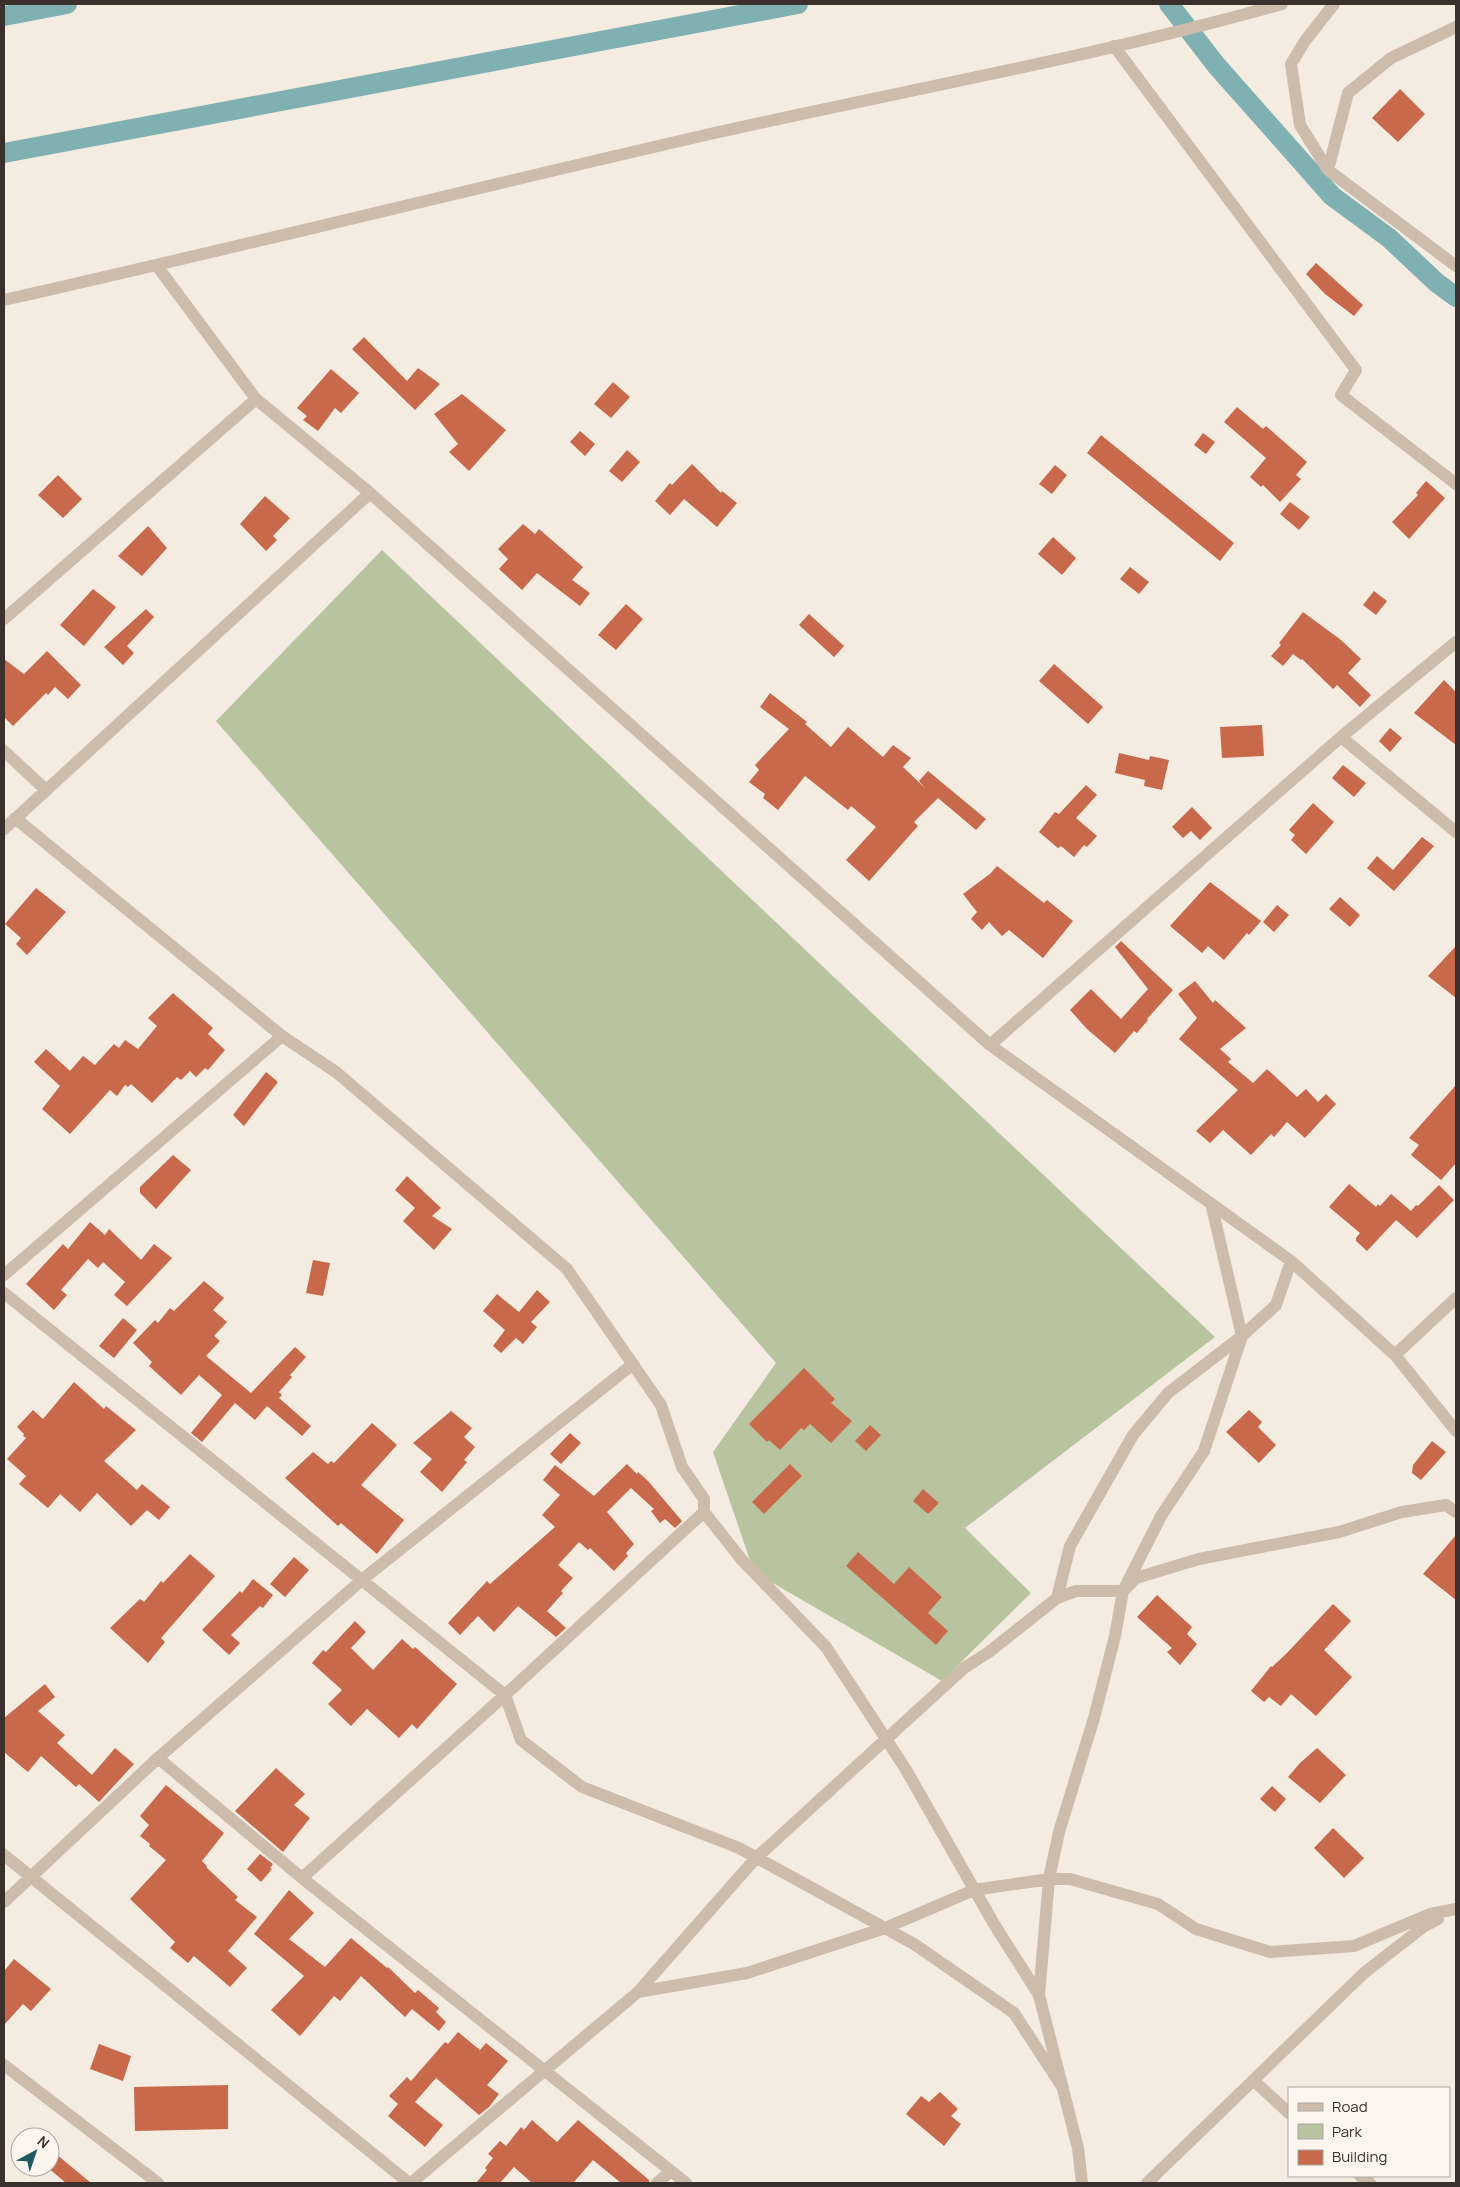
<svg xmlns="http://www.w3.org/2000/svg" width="1460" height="2187" font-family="Manrope,sans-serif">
	<rect width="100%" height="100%" fill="#f4ebe1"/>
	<path fill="#b8c4a0" d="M382,550L1215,1337L965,1528L1031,1593L942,1681L754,1572L713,1452L776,1363L216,721Z"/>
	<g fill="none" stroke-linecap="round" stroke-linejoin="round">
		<path stroke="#7fb0b2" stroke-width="20" d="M1169,4L1216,65L1332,196L1389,238L1437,283L1456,297
			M4,16L67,4
			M4,153L798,4"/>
	</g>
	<path fill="#c8694b" d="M1400,89L1425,114L1398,142L1372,118Z
		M1316,263L1363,305L1354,316L1325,294L1306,274Z
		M364,337L407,381L418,368L440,384L415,410L352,349Z
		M331,369L359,393L341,413L335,408L318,431L303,420L307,416L297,408Z
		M613,382L630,397L611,418L594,404Z
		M462,394L506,430L469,471L449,452L458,444L434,414Z
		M1237,407L1263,429L1266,426L1307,462L1296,475L1301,479L1280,502L1263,485L1261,487L1250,477L1266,458L1224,422Z
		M580,431L595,444L585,456L570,442Z
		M1203,433L1215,442L1206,454L1194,445Z
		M1101,435L1234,543L1220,561L1087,453Z
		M627,450L640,462L622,482L609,471Z
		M692,464L721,493L722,491L737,503L717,527L684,499L670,515L655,501L670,483L672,485Z
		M1055,465L1067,475L1052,494L1039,484Z
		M58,475L82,499L63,518L38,495Z
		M1426,481L1445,498L1409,539L1392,522L1418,495L1416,493Z
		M265,496L290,518L273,536L277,540L266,551L240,524Z
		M1290,502L1310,517L1299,530L1280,514Z
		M523,524L535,534L539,529L583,567L572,580L590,593L580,606L537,573L522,590L499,569L508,559L498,549Z
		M148,526L167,548L142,576L118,556Z
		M1053,537L1076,558L1062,575L1038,554Z
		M1130,567L1149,582L1139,594L1120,579Z
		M93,589L116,607L84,646L60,625Z
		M1374,591L1387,601L1376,615L1363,605Z
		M626,604L643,619L616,650L598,635Z
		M146,609L154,617L127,646L134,653L123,665L104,647Z
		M1303,612L1341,640L1361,659L1348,673L1371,695L1360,707L1337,685L1333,689L1302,659L1301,660L1293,654L1283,666L1271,656L1281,645L1279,643Z
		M809,614L844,646L834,657L799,625Z
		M47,651L81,685L68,699L55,687L48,695L46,693L13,726L4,717V659L24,674Z
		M1054,664L1103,707L1088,724L1039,681Z
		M1444,680L1456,692V745L1414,713Z
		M770,693L807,722L805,724L831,747L848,727L883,757L893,745L911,758L903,767L925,788L919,781L928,771L986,819L976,830L938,798L914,822L918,826L869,881L846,860L876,827L851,806L848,810L805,776L778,810L763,798L765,794L749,782L759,770L755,765L789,729L760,707Z
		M1262,725L1264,756L1222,758L1220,727Z
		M1390,728L1402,738L1390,752L1379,741Z
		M1119,753L1149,760L1150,756L1169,760L1162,790L1144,786L1145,780L1115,773Z
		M1343,765L1366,783L1354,797L1332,778Z
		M1086,785L1097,795L1076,818L1097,836L1087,847L1084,845L1074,857L1061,846L1058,848L1039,832L1055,812L1059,814Z
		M1313,803L1334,822L1306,854L1291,840L1295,835L1289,830Z
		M1192,807L1212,828L1200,840L1191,831L1183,838L1172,827Z
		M1422,837L1434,846L1394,891L1367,868L1377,856L1393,870Z
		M997,866L1044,903L1047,900L1073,921L1043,958L1009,930L1002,936L989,922L982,930L971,919L977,912L963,894L991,873Z
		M1210,882L1261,921L1249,935L1247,933L1224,960L1208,946L1202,953L1170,926Z
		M36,888L66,912L27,955L16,944L21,938L5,924Z
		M1340,897L1360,915L1350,927L1329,909Z
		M1277,905L1289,915L1274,932L1263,922Z
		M1121,941L1173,990L1147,1019L1148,1020L1137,1033L1134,1031L1115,1053L1087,1029L1070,1010L1091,989L1121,1019L1148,989L1115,947Z
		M1456,946V998L1428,976Z
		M1195,981L1213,1003L1215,1000L1246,1028L1220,1049L1231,1059L1228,1062L1253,1083L1267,1069L1297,1097L1306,1089L1318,1102L1326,1094L1336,1104L1305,1138L1287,1122L1274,1137L1271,1134L1251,1155L1223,1130L1210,1143L1196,1131L1238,1090L1179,1039L1197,1018L1178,994Z
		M173,993L213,1028L208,1034L225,1050L208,1070L205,1068L196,1077L190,1071L181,1080L177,1077L152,1103L131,1084L128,1087L125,1085L117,1096L110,1090L70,1134L42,1109L60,1086L34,1062L46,1049L70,1071L83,1056L95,1065L114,1044L119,1048L125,1040L138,1049L157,1026L148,1018Z
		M266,1072L278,1082L244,1126L233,1115Z
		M1456,1085V1163L1441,1180L1411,1155L1419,1145L1409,1138Z
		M173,1155L191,1170L156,1209L140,1193V1187Z
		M407,1176L441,1208L432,1216L452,1229L434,1250L403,1221L415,1208L395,1190Z
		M1349,1184L1376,1207L1378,1204L1380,1206L1391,1194L1411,1211L1416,1205L1418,1206L1439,1185L1454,1200L1417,1238L1396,1220L1367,1251L1356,1241V1238L1360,1233L1329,1207Z
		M90,1222L105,1235L109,1229L141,1260L154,1244L172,1258L127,1306L114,1295L125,1282L103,1262L98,1268L88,1259L61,1290L67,1295L54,1310L26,1284L63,1244L68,1249Z
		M313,1260L330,1263L323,1296L306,1293Z
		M204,1281L224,1298L213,1310L227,1322L214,1336L220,1341L206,1356L251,1393L295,1347L306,1357L290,1375L292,1377L279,1392L282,1395L279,1398L311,1426L302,1436L267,1406L255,1420L235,1403L202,1442L191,1433L222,1395L199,1375L181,1395L149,1366L152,1362L133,1343L155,1320L158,1323L170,1308L174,1311Z
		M537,1290L550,1302L531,1322L537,1327L523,1344L516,1338L501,1353L493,1346L505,1330L483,1311L497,1294L519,1312Z
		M123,1318L137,1330L114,1358L99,1346Z
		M804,1368L835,1399L831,1403L852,1421L831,1443L810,1424L804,1430L801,1428L780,1450L769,1440L767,1442L749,1424Z
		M74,1382L104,1409L106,1406L136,1430L104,1461L137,1490L142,1484L170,1507L159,1520L147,1510L131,1526L97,1493L80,1512L60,1494L48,1508L19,1484L26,1476L7,1459L26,1438L23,1436L24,1434L17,1427L33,1410L43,1419Z
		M1249,1410L1262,1422L1258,1427L1276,1445L1259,1463L1226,1432Z
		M451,1411L472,1428L464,1437L475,1447L464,1460L467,1462L442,1492L420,1472L432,1459L413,1443Z
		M372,1423L397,1445L361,1485L404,1520L377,1554L341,1523L338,1526L285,1478L313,1452L328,1464L331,1461L334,1463Z
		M870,1425L881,1435L866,1451L855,1441Z
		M570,1433L581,1443L561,1464L550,1454Z
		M1432,1441L1446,1452L1421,1480L1412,1473L1413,1465Z
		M627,1464L637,1474L638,1472L648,1481L682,1521L675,1528L665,1519L660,1523L651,1511L654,1509L631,1488L607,1512L634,1544L626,1553L628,1556L614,1571L590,1548L588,1550L579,1542L558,1565L573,1578L561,1591L563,1593L547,1611L566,1628L556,1637L518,1606L494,1632L478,1616L460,1635L448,1623L487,1581L490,1584L555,1527L542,1515L560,1495L543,1480L555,1465L594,1496Z
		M790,1464L802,1476L764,1514L752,1502Z
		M923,1489L939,1503L928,1514L913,1501Z
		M1456,1535V1600L1423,1574Z
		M858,1552L894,1584L909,1567L942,1597L928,1613L948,1631L936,1645L846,1566Z
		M190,1554L215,1576L161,1638L165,1642L148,1663L110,1628L140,1599L144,1602L161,1581L163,1583Z
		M294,1557L309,1570L285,1597L270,1584Z
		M253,1579L273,1595L263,1608L260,1606L231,1635L240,1643L229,1655L202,1630L240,1591L242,1593Z
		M1157,1595L1192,1627L1187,1634L1197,1644L1180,1665L1167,1652L1172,1648L1137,1617Z
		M1333,1604L1351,1621L1324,1650L1352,1677L1316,1716L1291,1694L1281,1706L1269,1697L1264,1702L1251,1691L1271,1666L1272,1667L1287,1653Z
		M355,1621L366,1632L351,1648L373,1670L402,1639L413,1649L415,1647L457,1684L417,1729L412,1724L399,1738L367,1709L351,1726L328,1704L342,1690L312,1663L323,1650L326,1652Z
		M45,1684L55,1697L38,1711L65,1735L57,1743L92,1775L115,1748L134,1764L99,1802L79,1784L76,1787L41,1756L28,1772L4,1752V1718Z
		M1317,1748L1346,1775L1320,1803L1288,1777L1300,1763Z
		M276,1768L305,1794L294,1805L310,1818L283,1852L235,1811Z
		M166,1785L224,1833L202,1861L206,1865L207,1868L238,1897L235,1900L257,1917L228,1951L247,1968L230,1987L194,1956L188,1963L170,1948L175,1942L130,1899L166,1860L149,1846L150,1844L140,1836L149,1825L140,1816Z
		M1272,1786L1286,1799L1275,1812L1260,1799Z
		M1333,1828L1364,1858L1344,1878L1314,1848Z
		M260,1854L273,1864L270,1868L272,1869L261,1882L247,1869Z
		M289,1890L314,1913L289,1939L325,1967L351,1938L387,1968L388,1967L415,1993L418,1990L439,2008L436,2012L446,2022L439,2031L412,2009L405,2017L361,1976L340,2001L334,1996L300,2036L271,2010L304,1976L254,1934Z
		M14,1959L51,1989L31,2011L23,2004L4,2025V1971Z
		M458,2032L480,2050L486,2043L508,2061L487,2085L499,2094L489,2107L479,2115L436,2078L415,2102L443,2125L425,2147L388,2116L398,2104L389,2096L407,2077L411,2081L445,2042L448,2044Z
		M99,2044L131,2056L123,2081L90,2069Z
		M228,2085V2129L135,2131L134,2087Z
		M940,2092L958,2109L951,2116L961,2124L944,2146L906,2114L921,2096L929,2102Z
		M532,2120L557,2142L578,2120L649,2180V2183H621L593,2160L573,2183H532L514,2167L500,2183H476L487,2170L485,2168L493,2158L488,2154L500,2141L506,2146L521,2127L524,2130Z
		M50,2149L91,2183H66L47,2167H50Z"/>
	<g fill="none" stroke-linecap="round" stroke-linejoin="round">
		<path stroke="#cdbbac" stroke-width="12" d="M1334,4L1305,41L1291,64L1300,125L1328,170L1456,266
			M1114,46L1356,370L1341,395L1456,484
			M1328,170L1348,93L1391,58L1456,27
			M157,266L256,399L370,493L990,1045L1291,1261L1395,1355L1456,1431
			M4,300C240,247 474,188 710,134C901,91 1094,57 1282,4
			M4,619L256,399
			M1341,737L1456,832
			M4,751L46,790
			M15,818L282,1036L336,1072L567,1269L661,1405L682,1467L704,1499V1512L505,1695L302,1878
			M4,829L370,493
			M990,1045L1341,737L1456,642
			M1211,1203L1242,1336L1168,1393L1133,1435L1070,1546L1057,1598L1076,1591H1123L1136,1578L1199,1559L1339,1532L1402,1512L1446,1505L1456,1512
			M1291,1261L1276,1305L1242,1336L1204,1451L1161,1516L1123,1591L1115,1636L1094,1718L1059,1832L1049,1879H1070L1158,1904L1196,1929L1270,1952L1354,1946L1430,1914L1456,1909
			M4,1275L282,1036
			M4,1293L505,1695L521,1740L582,1787L739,1848L914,1944L1014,2013L1063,2088
			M1395,1355L1456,1298
			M704,1512L742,1560L826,1647L905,1768L994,1924L1039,1995
			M158,1758L302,1878L686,2183
			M4,1855L409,2183
			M4,1902L158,1758L363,1579L633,1364
			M638,1992L756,1858L964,1668L989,1652L1057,1598
			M4,2065L158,2183
			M1253,2080L1289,2113
			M1360,2176L1370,2183
			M411,2183L638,1992L747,1973L885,1928L974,1890L1049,1879L1039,1995L1078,2148L1082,2183
			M657,2183L671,2171
			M1147,2183L1364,1973L1423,1927L1438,1919"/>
	</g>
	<rect width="1460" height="2187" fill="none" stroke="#3b302b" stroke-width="10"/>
	<rect x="1288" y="2087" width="162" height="90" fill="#fbf5ee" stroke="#aea6a0"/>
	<rect x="1298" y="2103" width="25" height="8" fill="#cdbbac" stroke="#aea6a0"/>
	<text x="1332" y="2112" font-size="15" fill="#3b302b">Road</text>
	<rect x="1298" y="2124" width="25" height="15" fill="#b8c4a0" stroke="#aea6a0"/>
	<text x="1332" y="2137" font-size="15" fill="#3b302b">Park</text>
	<rect x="1298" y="2150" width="25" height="15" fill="#c8694b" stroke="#aea6a0"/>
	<text x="1332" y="2162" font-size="15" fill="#3b302b">Building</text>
	<g transform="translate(35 2152) rotate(40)"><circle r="24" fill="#fbf5ee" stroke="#aea6a0"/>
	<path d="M0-4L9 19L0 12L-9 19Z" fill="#1f5a5e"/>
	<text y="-8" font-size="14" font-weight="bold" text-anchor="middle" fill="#3b302b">N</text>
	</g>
</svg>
